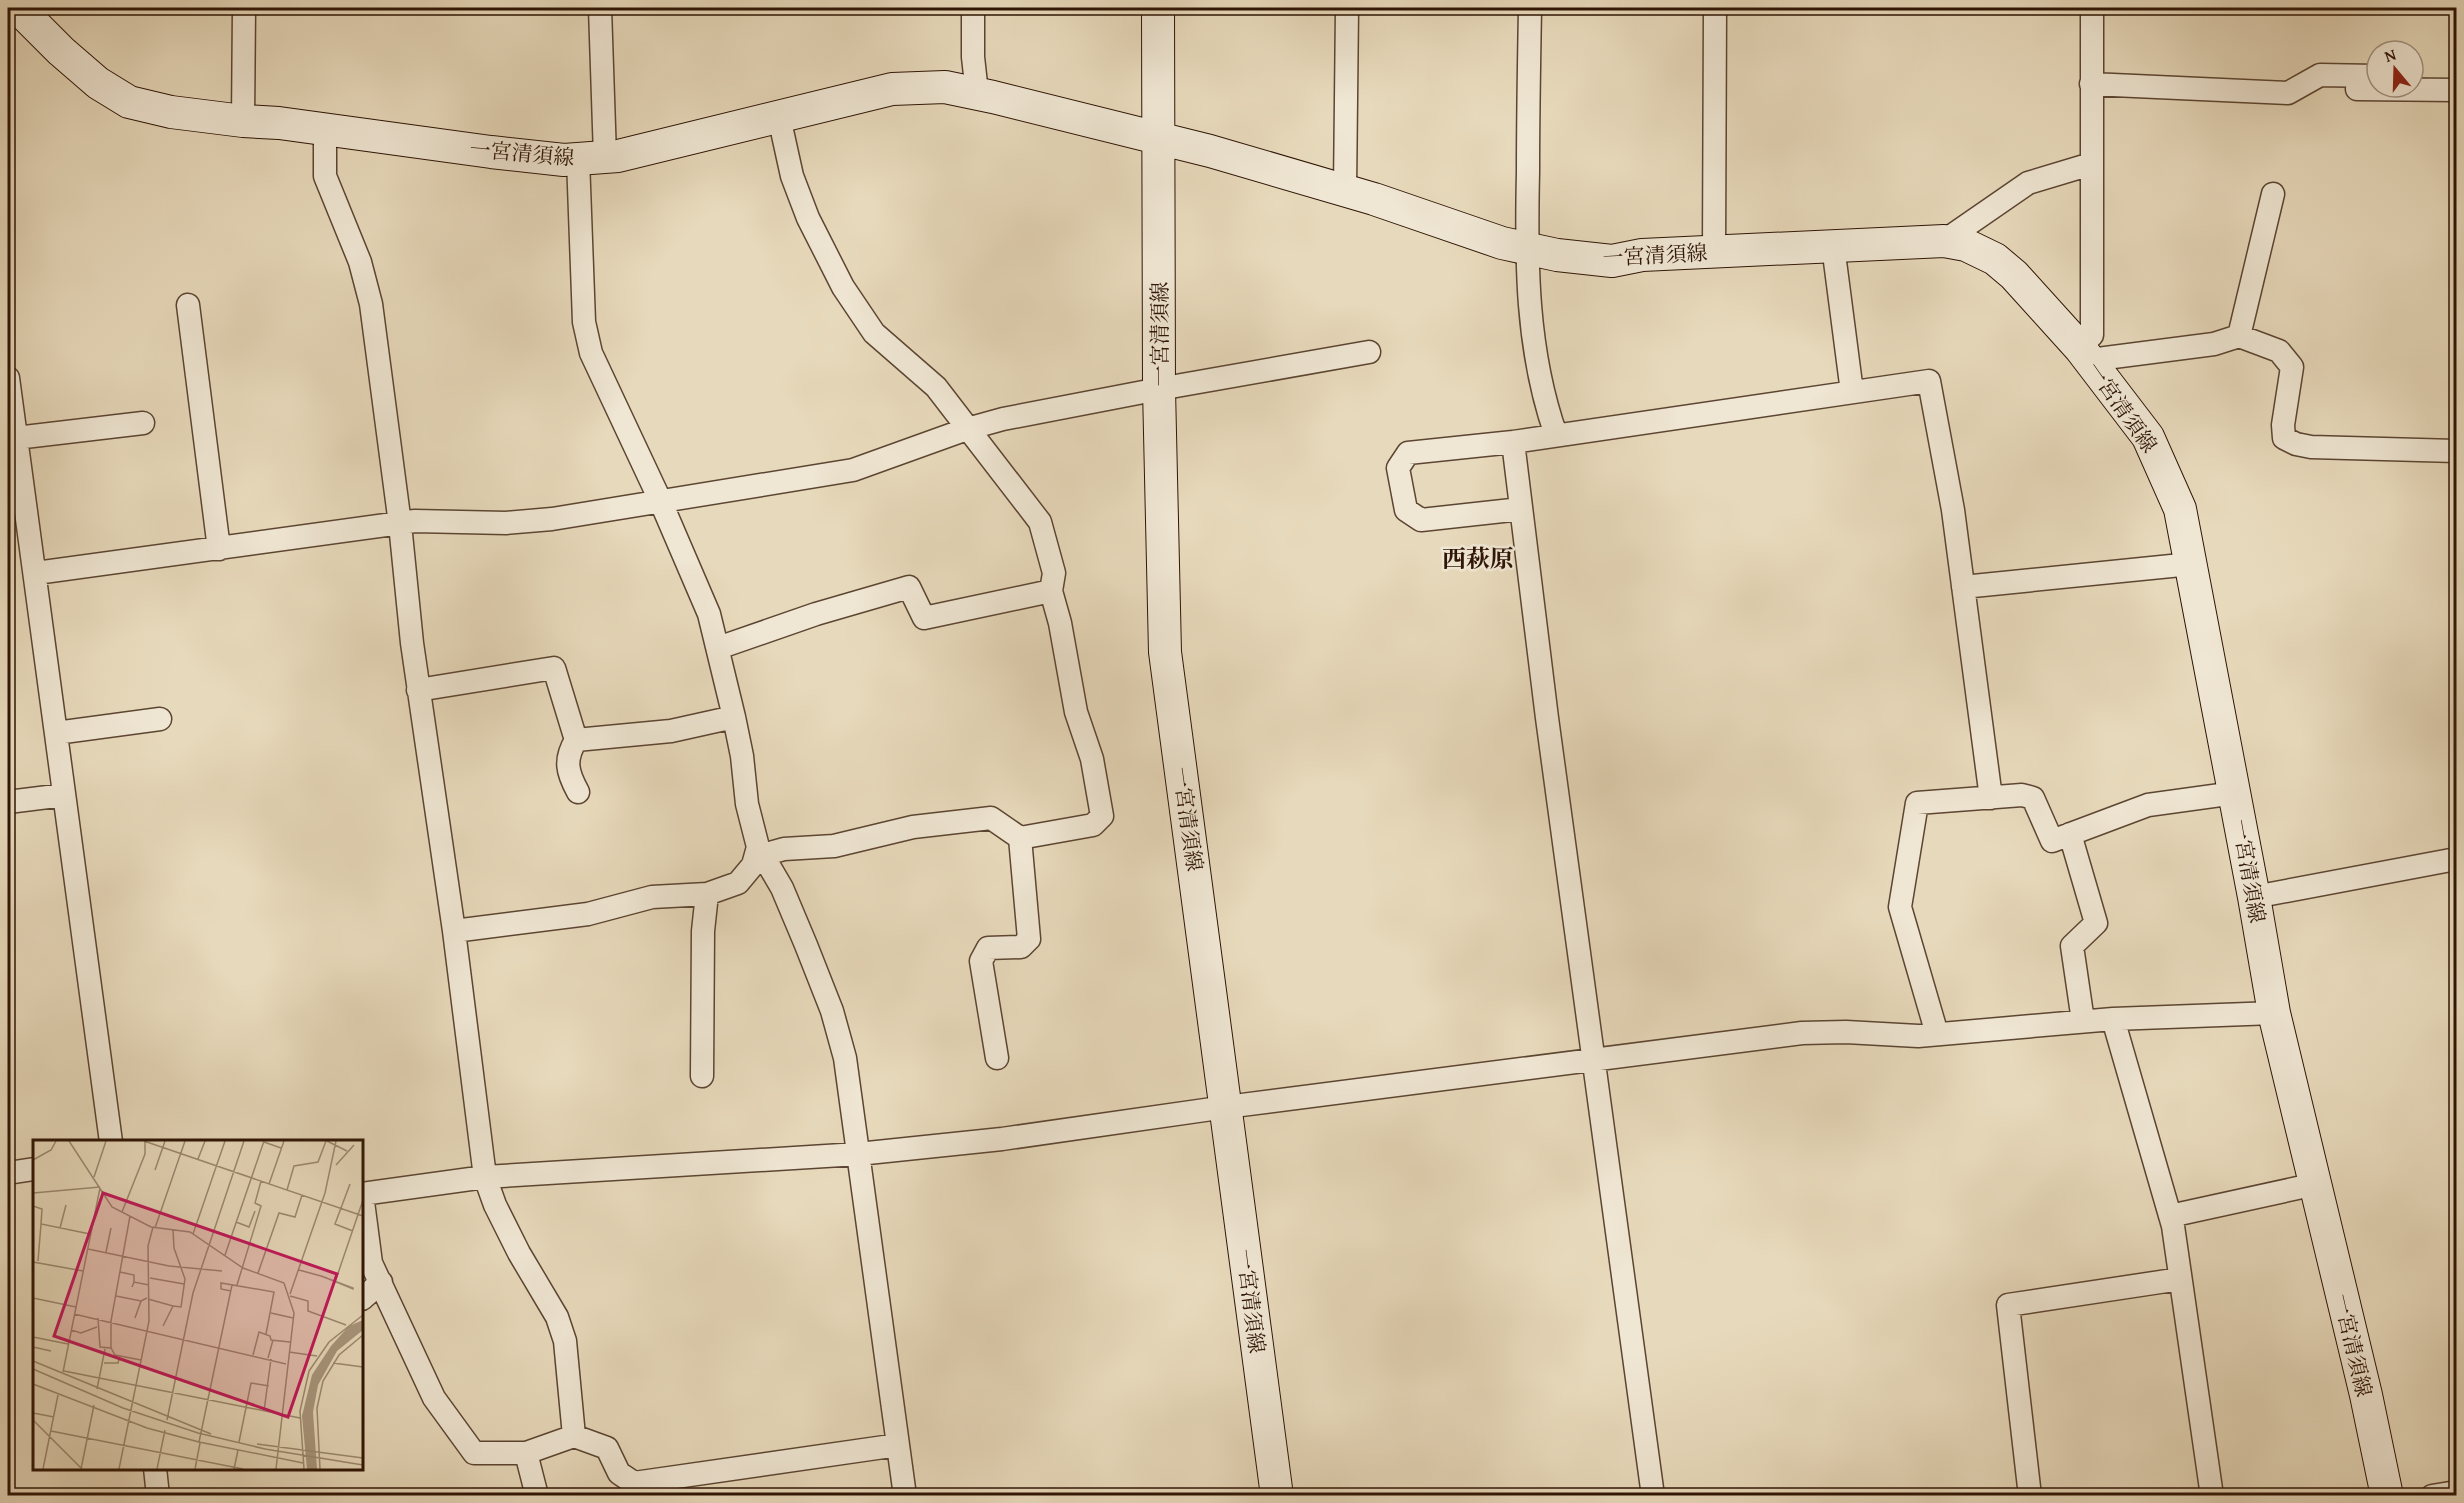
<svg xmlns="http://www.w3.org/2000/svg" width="2464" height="1503" font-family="'Gentium Book Plus','Noto Serif JP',serif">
	<rect width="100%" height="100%" fill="#e7d9bb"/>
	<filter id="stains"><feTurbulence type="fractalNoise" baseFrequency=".00333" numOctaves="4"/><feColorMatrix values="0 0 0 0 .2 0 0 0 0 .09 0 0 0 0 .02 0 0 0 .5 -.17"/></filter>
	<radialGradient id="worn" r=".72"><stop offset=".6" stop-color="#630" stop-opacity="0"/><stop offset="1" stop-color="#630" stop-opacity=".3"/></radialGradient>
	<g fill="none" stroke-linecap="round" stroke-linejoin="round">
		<defs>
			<path id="street" d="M600,8L605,157
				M973,8V57L977,93
				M1530,8C1529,62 1528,117 1528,172C1526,261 1526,350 1556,435
				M2091,84L2288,93L2320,75L2377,76
				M2357,89L2456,90
				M779,117L792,176L808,218L843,287L874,333L936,387L1040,522L1054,573L1051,591L1060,623L1076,712L1092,759L1102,816L1093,825L1020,838
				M243,121L244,8
				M325,129V176L360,262L371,304L400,524L412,643L454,931L485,1177L495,1205L519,1253L557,1317L565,1341L574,1436
				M578,159L584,322L591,353L660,500L709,614L734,717L742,756L747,804L758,847L782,888L806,945L832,1011L845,1058L905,1496
				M1345,190L1347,8
				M1944,241L2028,183L2091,164
				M1833,246L1852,392
				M1714,252L1715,8
				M188,305L219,549
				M2239,336L2273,194
				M2080,348L2092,335V8
				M2090,360L2214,344L2239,336L2279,351L2292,367L2283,425L2284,438L2296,444L2311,447L2456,451
				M8,378L111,1142
				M16,438L143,423
				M1513,442L1547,718L1653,1496
				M1521,509L1421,520L1406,510L1398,468L1408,453L1513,442L1929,381L1953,510L1991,798
				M36,573L415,521L506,523L552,519L853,470L967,429L1003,419L1159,389L1369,352
				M1963,587L2191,564
				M718,648L816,614L909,587L924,618L1051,591
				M418,690L554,668L576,740
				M56,733L160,719
				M578,792C567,772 564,760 576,740L671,731L734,717
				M8,802L64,795
				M2070,834L2096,923L2072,946L2083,1021
				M763,855L784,849L834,846L913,827L991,818L1020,838L1029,939L1021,947L988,948L981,961L997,1058
				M2254,897L2456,859
				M454,931L588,914L652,897L707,894L738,883L753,865L758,847
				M2113,1019L2173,1226L2212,1496
				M1937,1034L1900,907L1917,803L2022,795L2033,798L2052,841L2148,805L2235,793
				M702,1076L703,931L707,894
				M8,1173L34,1169
				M362,1194L485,1177L858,1154L1002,1139L1226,1107L1802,1033L1846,1032L1918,1036L2113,1019L2274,1013
				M362,1194L371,1263L434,1398L474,1453H526L574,1436L607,1448L619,1473L634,1483L898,1445
				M2170,1216L2316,1184
				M362,1299L381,1282
				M526,1453L537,1496
				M155,1468L158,1496
				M2030,1496L2008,1305L2180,1279
				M2432,1496L2456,1492"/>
			<path id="secondary" d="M18,8L61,51L98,83L129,102L171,112L243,121L279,123L491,152L564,160L618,156L892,89L945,87L993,97L1210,151L1374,199L1502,243L1557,255L1612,261L1642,255L1944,241L1966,245L1995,259L2014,275L2080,348L2148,437L2180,509L2254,897L2274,1013L2366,1395L2387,1496
				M1158,8L1159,389L1165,652L1277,1496"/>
		</defs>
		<use href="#street" stroke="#5c4532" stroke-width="25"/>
		<use href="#secondary" stroke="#2e1405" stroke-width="34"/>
		<use href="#street" stroke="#efe6d3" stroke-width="22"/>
		<use href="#secondary" stroke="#efe6d3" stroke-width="32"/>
	</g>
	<g text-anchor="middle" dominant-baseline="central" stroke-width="5" stroke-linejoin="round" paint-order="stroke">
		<g font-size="21" fill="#2e1405" stroke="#efe6d3">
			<text transform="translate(522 153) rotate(5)">一宮清須線</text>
			<text transform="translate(1655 255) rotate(-3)">一宮清須線</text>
			<text transform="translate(1159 334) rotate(-90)">一宮清須線</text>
			<text transform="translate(2122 407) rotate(55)">一宮清須線</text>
			<text transform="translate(1188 819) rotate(82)">一宮清須線</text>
			<text transform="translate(2249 871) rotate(80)">一宮清須線</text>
			<text transform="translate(1251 1301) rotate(83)">一宮清須線</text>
			<text transform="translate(2353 1345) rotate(77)">一宮清須線</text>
		</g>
		<g font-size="24" font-weight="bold" fill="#2e1405" stroke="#efe6d3">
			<text x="1478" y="558">西萩原</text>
		</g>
	</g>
	<g transform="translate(33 1140)">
		<rect width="330" height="330" fill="#e7d9bb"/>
		<path d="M330,180V190L304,211L285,245L280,272L284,329H274L269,276L279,235L298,206L316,186Z" fill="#a8967d"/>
		<path fill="none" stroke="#9d8a72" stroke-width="1.5" d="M36,1L79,67L118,87L157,92L210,128L251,143L261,173L243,329M111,1L330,76M294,1L314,11M231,2L248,8M165,19L172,1M0,20L18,10L23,1M303,25L321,5M122,30L132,1M61,37L73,1M236,44L251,1M317,44L302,84L320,91M254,50L261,26L285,22L293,1M0,53L67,47M0,66L9,69L8,84L57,94M89,72L112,14V1M203,82L216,87L222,71M27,88L33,65M122,88L152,1M160,94L192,1M55,109L136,126L189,131M73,112L78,88M192,115L231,1M5,121L8,84M0,122L50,131M266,130L288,136L320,148V149L291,137M87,132L101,135V142M225,133L246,73L262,77L269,55M117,138L151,144M302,142L330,60M204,145L228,66L222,63L228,41M99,147L101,142L116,145M198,151L188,149V143L241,152L233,194M257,154L292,53L303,1M83,156L108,161L114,158M257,156L275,161V171L313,185M0,158L43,167M115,159L140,166L130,186M140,166L148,167L152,139L141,108L140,90M238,173L260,178M41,174L253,224M65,178L67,207L78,208L82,215L108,220M102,178L108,161M38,190L48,193L64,187M0,197L35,204M0,207L18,211M78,208V181L97,76M256,212L284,216M220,215L226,192L237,196L238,200L257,202M235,218L240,200M0,221L178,294M71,223H85L87,216M300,223L330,227M0,229L90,268L165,293L232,309L330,325M31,231L267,278M30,232L67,48M0,244L114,288L166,302L199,145M64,249L72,209M231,271L238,219M0,273L21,277M0,280L49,329M134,280L160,153L211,1M18,291L210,329M166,302L270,323M206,302L218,243L236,246M224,304L330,318M10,329L25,255M48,329L61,265M86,329L116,181L115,106L120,87M124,329L132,290M162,329L167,303M201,329L205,310M271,329L267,271L276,231L296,202L330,175M287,329L284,268L290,241L306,215L330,195"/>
		<path fill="#c2185b" fill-opacity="0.15" stroke="#c2185b" stroke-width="3" d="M70,53L304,134L255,277L21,196Z"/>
		<rect width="330" height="330" fill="none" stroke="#2e1405" stroke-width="3"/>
	</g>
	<rect width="2464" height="1503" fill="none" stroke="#e7d9bb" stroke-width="30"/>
	<rect x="9" y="9" width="2446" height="1485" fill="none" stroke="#2e1405" stroke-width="3"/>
	<rect x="15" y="15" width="2434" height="1473" fill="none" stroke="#2e1405" stroke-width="1.5"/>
	<g transform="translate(2395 69) rotate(341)"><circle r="28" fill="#efe6d3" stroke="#a29281" stroke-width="1.5"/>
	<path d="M0-4.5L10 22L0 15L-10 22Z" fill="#8f2418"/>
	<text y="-9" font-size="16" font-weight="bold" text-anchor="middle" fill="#2e1405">N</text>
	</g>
	<rect width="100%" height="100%" filter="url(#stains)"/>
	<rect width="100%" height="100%" fill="url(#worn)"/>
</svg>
